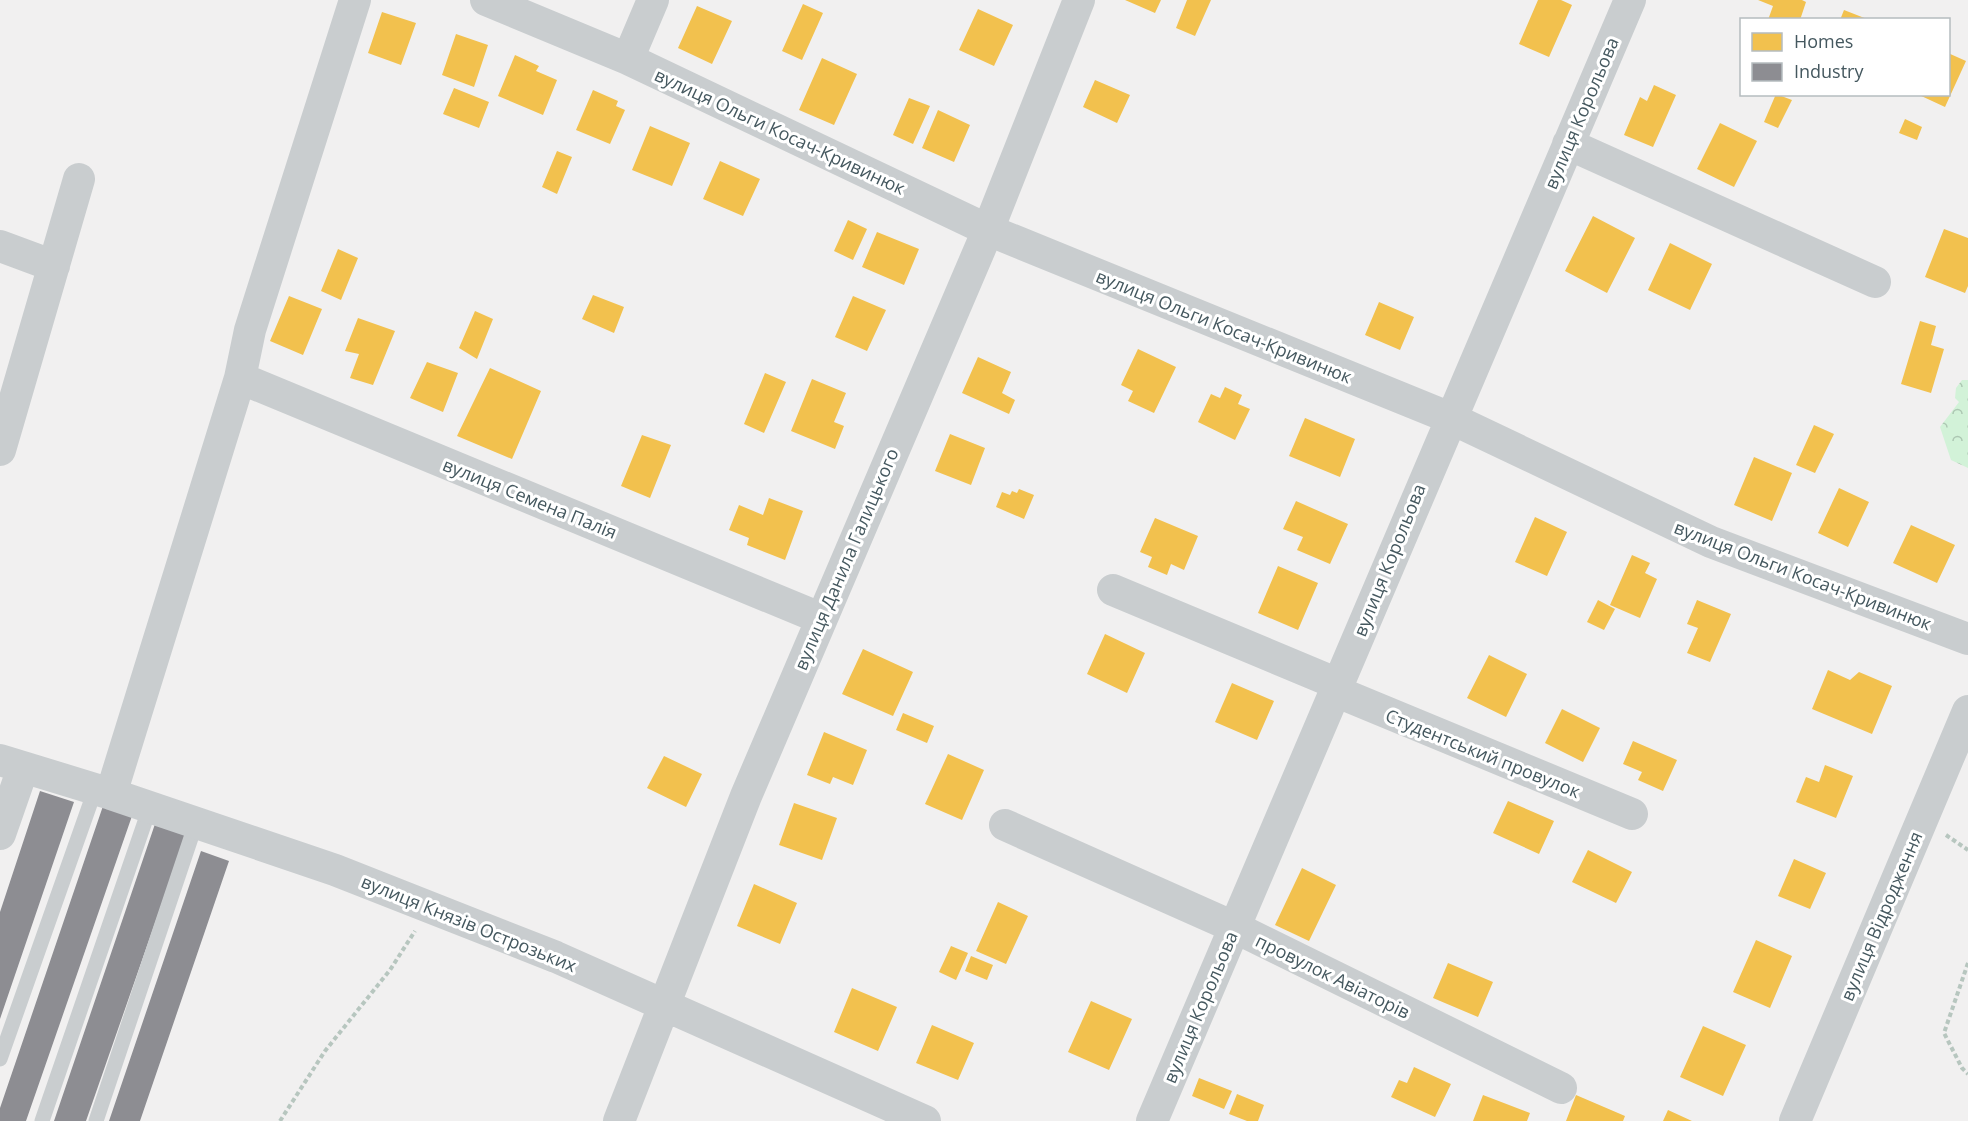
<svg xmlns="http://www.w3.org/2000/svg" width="1968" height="1121" font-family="'Open Sans',sans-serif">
	<defs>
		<pattern id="forest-crowns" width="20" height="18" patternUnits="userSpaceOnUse" patternTransform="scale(1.5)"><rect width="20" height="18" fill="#d2f2d8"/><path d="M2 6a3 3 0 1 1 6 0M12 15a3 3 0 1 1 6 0" fill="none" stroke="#acc7b2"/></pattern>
	</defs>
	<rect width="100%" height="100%" fill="#f1f0f0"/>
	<path fill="url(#forest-crowns)" d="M1962,380H1968V468L1951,460L1940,427L1959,402L1955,398L1956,388Z"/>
	<path fill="#f2c14e" d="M1125,0H1161L1155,13Z
		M1187,0H1211L1195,36L1176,28Z
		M1538,0H1561L1572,5L1549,57L1519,44Z
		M1758,0H1802L1806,2L1800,20H1768L1773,6Z
		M803,4L823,13L802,60L782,51Z
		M697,6L732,21L712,64L678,48Z
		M978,9L1013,25L994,66L959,50Z
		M1844,10L1867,19V20H1840Z
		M382,12L416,23L401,65L368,53Z
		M456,34L488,45L474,87L442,75Z
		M1948,53L1966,61L1945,107L1917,94H1948Z
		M515,55L539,66L536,71L557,80L543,115L498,96Z
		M822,58L857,74L834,125L799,110Z
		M1095,80L1130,95L1117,123L1083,107Z
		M1654,85L1676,95L1653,147L1624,135L1640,97L1647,101Z
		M454,88L489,102L479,128L443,114Z
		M593,90L618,101L616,106L625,110L610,144L576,130Z
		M1776,94L1792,100L1778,128L1764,122Z
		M909,98L930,106L913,144L893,135Z
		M938,110L970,125L954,162L922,148Z
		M1905,119L1922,127L1917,140L1899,133Z
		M1720,123L1757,141L1734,187L1697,169Z
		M650,126L690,143L672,186L632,170Z
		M557,151L572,157L557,194L542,187Z
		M720,161L760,179L743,216L703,199Z
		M1593,216L1635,238L1607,293L1565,271Z
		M848,220L867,229L853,260L834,251Z
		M1944,229L1968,238V286L1965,293L1925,277Z
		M877,232L919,249L904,285L862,267Z
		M1670,243L1712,264L1690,310L1648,290Z
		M338,249L358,258L341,300L321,291Z
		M593,295L624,307L614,333L582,319Z
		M289,296L322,309L303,355L270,341Z
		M853,296L886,310L867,351L835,337Z
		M1379,302L1414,317L1400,350L1365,335Z
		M475,311L493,319L477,359L459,348Z
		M358,318L395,331L373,385L350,378L359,354L345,351Z
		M1920,321L1936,326L1931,345L1944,349L1931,393L1901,384Z
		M1138,349L1176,367L1154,413L1128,401L1133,391L1121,385Z
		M978,357L1011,372L1002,393L1015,400L1009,414L962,393Z
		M427,362L458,373L443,412L410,398Z
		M490,368L541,391L512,459L457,436Z
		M765,373L786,382L764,433L744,424Z
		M812,379L846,393L834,422L844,426L835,449L791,431Z
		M1225,387L1242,395L1238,404L1250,409L1235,440L1198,422L1211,394L1220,398Z
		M1305,418L1355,439L1340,477L1289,456Z
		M1814,425L1834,434L1815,473L1796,465Z
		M950,434L985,448L971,485L935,471Z
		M642,435L671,445L650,498L621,486Z
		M1754,457L1792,473L1772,521L1734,505Z
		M1839,488L1869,502L1848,547L1818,533Z
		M1019,489L1034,495L1024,519L996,507L1002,492L1010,495L1012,491L1017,493Z
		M769,498L803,511L785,560L747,545L749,538L729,530L739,505L763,515Z
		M1296,501L1348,524L1330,564L1297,550L1303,537L1283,529Z
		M1535,517L1567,532L1547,576L1515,562Z
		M1155,518L1198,536L1184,570L1171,564L1167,575L1148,567L1152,557L1140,552Z
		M1911,525L1955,545L1937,583L1893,563Z
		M1632,555L1650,563L1645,573L1657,579L1640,618L1610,605Z
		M1278,566L1318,583L1298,630L1258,613Z
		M1598,600L1615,609L1604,630L1587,622Z
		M1697,600L1731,614L1710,662L1687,653L1698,628L1687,624Z
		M1105,634L1145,653L1127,693L1087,674Z
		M863,649L913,672L893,716L842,694Z
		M1489,655L1527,674L1506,717L1467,698Z
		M1828,670L1850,680L1859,672L1892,686L1872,734L1812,709Z
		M1232,683L1274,701L1257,740L1215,722Z
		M1562,709L1600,728L1583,762L1545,743Z
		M903,713L934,726L927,743L896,730Z
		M824,732L867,750L853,785L833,777L830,784L807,775Z
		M1633,741L1677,760L1663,791L1638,780L1642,772L1623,764Z
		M948,754L984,770L962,820L925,804Z
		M664,756L702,774L686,807L647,788Z
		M1825,765L1853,776L1836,818L1796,802L1806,777L1819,782Z
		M1508,801L1554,821L1539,854L1493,833Z
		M794,803L837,818L822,860L779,845Z
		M1588,850L1632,872L1616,903L1572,882Z
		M1794,859L1826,873L1810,909L1778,896Z
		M1302,868L1336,885L1309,941L1275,925Z
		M754,884L797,903L780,944L737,926Z
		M998,902L1028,916L1006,964L976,951Z
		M1756,940L1792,956L1770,1008L1733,992Z
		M951,946L968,953L956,980L939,972Z
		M971,956L993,965L987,980L965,971Z
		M1448,963L1493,982L1478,1017L1433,998Z
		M852,988L897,1007L878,1051L834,1032Z
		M1091,1001L1132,1019L1109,1070L1068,1052Z
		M932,1025L974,1043L958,1080L916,1063Z
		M1703,1026L1746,1045L1723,1096L1680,1077Z
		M1414,1067L1451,1084L1435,1117L1391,1097L1399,1080L1407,1083Z
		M1199,1078L1232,1091L1224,1109L1192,1096Z
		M1237,1094L1264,1105L1258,1121H1247L1229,1114Z
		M1483,1095L1530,1113L1527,1121H1473Z
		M1576,1095L1625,1116L1623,1121H1566Z
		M1668,1110L1692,1121H1663Z"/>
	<path fill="#8d8d92" d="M40,791L74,802L0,1019V912Z
		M103,806L132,816L26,1121H0V1108Z
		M155,824L186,834L86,1121H54Z
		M201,851L229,861L140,1121H109Z"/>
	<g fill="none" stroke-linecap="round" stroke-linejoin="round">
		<path stroke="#b7c6bf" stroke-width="4" stroke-dasharray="4.5 3" stroke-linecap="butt" d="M1946,835L1968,850
			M1968,963L1944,1033L1962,1068L1968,1074
			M280,1121L325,1051L390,970L415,931"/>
		<path stroke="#c9cdcf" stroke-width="15" d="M0,1059L95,790
			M42,1121L150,807
			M96,1121L196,823"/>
		<path stroke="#c9cdcf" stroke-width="32" d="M486,0L628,59L988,230L1448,417L1711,542L1968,639
			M628,59L653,0
			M1568,144L1875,282
			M0,246L54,266
			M240,378L820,618
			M0,450L79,179
			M1113,590L1338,684
			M1335,691L1632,814
			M0,760L111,794L335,870L556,957L925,1121
			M111,794L240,378L250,330L355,0
			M1005,825L1234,927L1561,1088
			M0,834L23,768
			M619,1121L746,796L988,230L1079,0
			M1152,1121C1310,747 1468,373 1630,0
			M1795,1121L1968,711"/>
	</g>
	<g text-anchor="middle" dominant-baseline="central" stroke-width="6" stroke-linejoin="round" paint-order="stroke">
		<g font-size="18" fill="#45585f" stroke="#fff">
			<text transform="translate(1581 113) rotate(-67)">вулиця Корольова</text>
			<text transform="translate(780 131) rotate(25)">вулиця Ольги Косач-Кривинюк</text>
			<text transform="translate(1224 326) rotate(22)">вулиця Ольги Косач-Кривинюк</text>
			<text transform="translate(530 498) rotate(22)">вулиця Семена Палія</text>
			<text transform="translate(846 559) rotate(-67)">вулиця Данила Галицького</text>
			<text transform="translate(1389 560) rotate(-68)">вулиця Корольова</text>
			<text transform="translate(1803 575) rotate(21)">вулиця Ольги Косач-Кривинюк</text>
			<text transform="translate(1483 753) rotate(22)">Студентський провулок</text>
			<text transform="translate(1881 916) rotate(-67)">вулиця Відродження</text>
			<text transform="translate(469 923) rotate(22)">вулиця Князів Острозьких</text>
			<text transform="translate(1333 976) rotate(26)">провулок Авіаторів</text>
			<text transform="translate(1200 1007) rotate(-67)">вулиця Корольова</text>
		</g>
	</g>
	<rect x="1740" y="18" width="210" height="78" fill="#ffffff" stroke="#b5bcbf" stroke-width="1.5"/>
	<rect x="1752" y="33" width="30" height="18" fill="#f2c14e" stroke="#b5bcbf" stroke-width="1.5"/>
	<text x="1794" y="48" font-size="18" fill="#45585f">Homes</text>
	<rect x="1752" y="63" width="30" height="18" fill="#8d8d92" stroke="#b5bcbf" stroke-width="1.5"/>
	<text x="1794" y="78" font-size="18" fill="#45585f">Industry</text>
</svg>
